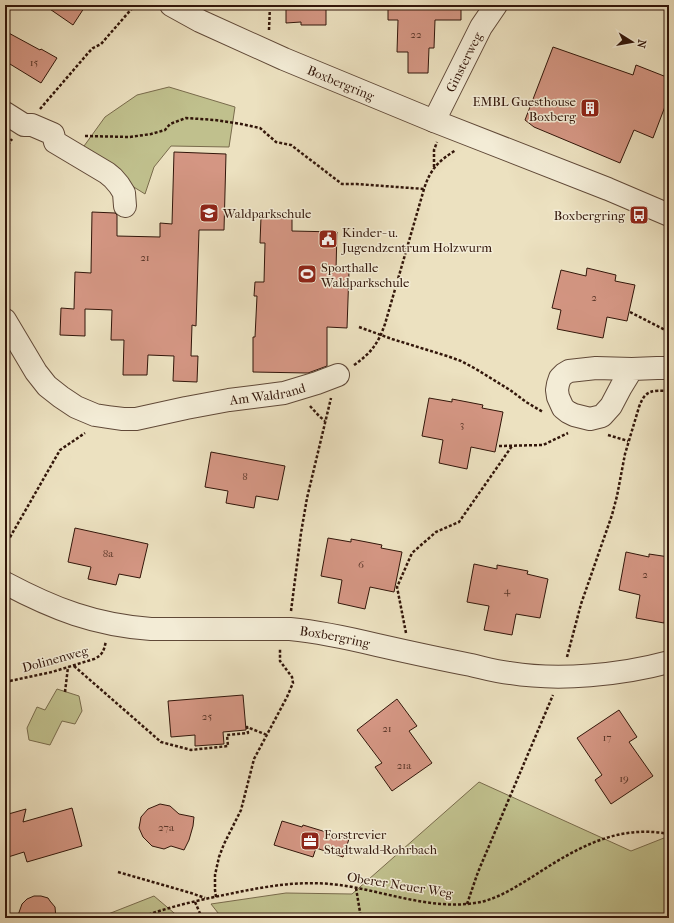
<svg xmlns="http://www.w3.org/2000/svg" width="674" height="923" font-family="'IM FELL French Canon',serif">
	<rect width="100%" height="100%" fill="#ece1c0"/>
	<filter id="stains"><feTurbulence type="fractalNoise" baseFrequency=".005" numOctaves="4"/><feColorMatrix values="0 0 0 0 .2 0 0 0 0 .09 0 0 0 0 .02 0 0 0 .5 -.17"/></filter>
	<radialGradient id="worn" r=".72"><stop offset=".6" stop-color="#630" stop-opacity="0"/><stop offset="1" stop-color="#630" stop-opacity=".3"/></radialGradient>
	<path fill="#c0c08d" stroke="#796b4c" d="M169,87L235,107L229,147L171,146L154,167L145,194L79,153L105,117L137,95Z
		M57,689L79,696L82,711L75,724L62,721L50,745L29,740L27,728L37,707L45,710Z
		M479,782L631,851L669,836V918H222L211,904L286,893L352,894Z
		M154,896L180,918H98Z"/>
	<path fill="#d49683" stroke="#32160a" d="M44,5H86L73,25Z
		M286,5H326V25H301V22L286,23Z
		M388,5H461V20H435L434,48H429L428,73H408V52H397L398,20H388Z
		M5,31L40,50L41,49L57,58L41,83L5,61Z
		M553,47L633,75L636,65L669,78V96L653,138L634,130L620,163L534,127L525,120Z
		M174,152L226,154L224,230H199L196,326L192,325L191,356H198L197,382L173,381L174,356L148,355L147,375H123L124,340H111L112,310L85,309V336L60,335L61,308L74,309L75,272L91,273L92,212L115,213L117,215V236L160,237V223L172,224Z
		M261,217L292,218V231L337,232L336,270L349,271L347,328L327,327V366L308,373L253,372V337H255L257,296H254L255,282H264L265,243H260Z
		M587,268L616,275L615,281L635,285L627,321L607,317L603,338L557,329L561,310L552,308L561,270L586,276Z
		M429,398L452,402V399L483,405L482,408L503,412L495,452L471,447L467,469L439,463L443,440L422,436Z
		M211,452L285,466L278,500L256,496L254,508L226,503L228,491L205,487Z
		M75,528L148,544L140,578L119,574L116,585L88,579L91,567L68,562Z
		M328,538L351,542V539L382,545L381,548L402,552L394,592L370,587L365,609L338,603L342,580L321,576Z
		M626,552L649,557V554L669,557V596L664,623L636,618L640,595L619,590Z
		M474,564L497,569V565L528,571L527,574L548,579L540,618L516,614L512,635L484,630L489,606L467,602Z
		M243,695L246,730L223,732L224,744L195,746V735L171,737L168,701Z
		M397,699L417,726L409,731L432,763L392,791L375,767L382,763L357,730Z
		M619,710L637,737L629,742L653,776L611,804L595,780L602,775L577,738Z
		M160,804L170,806L179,814L194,817L193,826L189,840L184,850L171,846L164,849L152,846L143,837L139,828L141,817L148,809Z
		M72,808L82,846L27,862L24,852L5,858V815L26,809L23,822Z
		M282,821L302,827L303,825L349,839L343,857L316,848L313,857L274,845Z
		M34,896H41L48,898L50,901L55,907L56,918H17L22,904L27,899Z"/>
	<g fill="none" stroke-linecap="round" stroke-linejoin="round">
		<defs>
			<g id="minor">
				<path id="s1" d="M171,5L200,21L284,59L434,121L608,189L669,215"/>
				<path d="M5,113L24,125H32L53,134L55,142L107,173L113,178L119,185L124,193L125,206"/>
				<path id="s2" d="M434,121L481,27L496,5"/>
				<path id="s3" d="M5,320L36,372L47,386L61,397L76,407L95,415L108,417L123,419H136L186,408L229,400L284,393L317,383L338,375"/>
				<path d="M632,369L621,387L611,406L602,416L590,419L574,415L568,412L563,408L558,397L557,390L558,384L560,378L564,374L569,371L596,368L632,369L657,368H669"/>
				<path id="s4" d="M5,583C54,609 95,625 151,629H290C320,632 348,638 377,645C408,652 440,659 471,665C484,668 497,672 510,673C559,681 621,675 669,662"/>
			</g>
		</defs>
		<use href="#minor" stroke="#604938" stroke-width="24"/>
		<path stroke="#32160a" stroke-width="2.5" stroke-dasharray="3 2" stroke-linecap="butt" d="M269,30L270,5
			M40,109L89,52L93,48L101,44L135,5
			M85,136L130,137L151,134L165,130L170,124L186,118L215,120L241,124L260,128L276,142L291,145L342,184H357L424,189
			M5,149L12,139
			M434,167V150L437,142
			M630,312L669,332
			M359,327L392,339L447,356L461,361L476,369L510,390L526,402L543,412
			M354,365C371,353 378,344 385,324L424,189C430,170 438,161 456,150
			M310,406L319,416L325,421
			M608,435L628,441
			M499,446L543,445L568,433
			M5,546L60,450L85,433
			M291,611L301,533L307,498L331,398
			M406,633L397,587L412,553L436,532L459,522L512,446
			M567,657L581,604L612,515L617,496L625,454L639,407C645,390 652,390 669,391
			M74,666L161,742L191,750L228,746L227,735L248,733L247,727L267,735
			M5,682L52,672L94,659C103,655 104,650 106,641
			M65,692L68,667
			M118,872L191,893L205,898
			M356,888L361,918
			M216,897L215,890V875L219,857L224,844L241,810L254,759L287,697L293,683L292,677L280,661V648
			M195,902L202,918
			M467,904L478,872L553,695
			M139,918C168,907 199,900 229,894C267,886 301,880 340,885C383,891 431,910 475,903C496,900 514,888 532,877C575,849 616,824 669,834"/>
		<use href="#minor" stroke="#f3ecd6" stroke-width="22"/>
	</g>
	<defs>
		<symbol id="building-square" viewBox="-11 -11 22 22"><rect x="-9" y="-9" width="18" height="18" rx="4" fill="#8f2418" stroke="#f3ecd6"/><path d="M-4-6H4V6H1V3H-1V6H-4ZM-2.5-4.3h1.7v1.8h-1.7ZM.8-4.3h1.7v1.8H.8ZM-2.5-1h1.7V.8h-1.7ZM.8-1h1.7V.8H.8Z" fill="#fff"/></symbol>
		<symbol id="school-square" viewBox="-11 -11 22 22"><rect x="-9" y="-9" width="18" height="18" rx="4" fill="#8f2418" stroke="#f3ecd6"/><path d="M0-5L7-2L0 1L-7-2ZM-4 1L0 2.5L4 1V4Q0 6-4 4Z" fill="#fff"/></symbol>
		<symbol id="bus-square" viewBox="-11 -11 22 22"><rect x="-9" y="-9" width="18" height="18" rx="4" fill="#8f2418" stroke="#f3ecd6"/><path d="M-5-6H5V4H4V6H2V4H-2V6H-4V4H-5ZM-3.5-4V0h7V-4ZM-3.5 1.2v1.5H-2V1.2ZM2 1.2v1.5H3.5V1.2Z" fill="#fff"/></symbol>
		<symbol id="civic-square" viewBox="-11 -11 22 22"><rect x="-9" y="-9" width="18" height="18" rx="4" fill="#8f2418" stroke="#f3ecd6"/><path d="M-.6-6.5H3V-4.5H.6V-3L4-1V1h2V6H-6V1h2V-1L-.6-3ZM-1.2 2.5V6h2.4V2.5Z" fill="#fff"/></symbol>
		<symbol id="stadium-square" viewBox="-11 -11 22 22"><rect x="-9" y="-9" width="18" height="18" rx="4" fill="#8f2418" stroke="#f3ecd6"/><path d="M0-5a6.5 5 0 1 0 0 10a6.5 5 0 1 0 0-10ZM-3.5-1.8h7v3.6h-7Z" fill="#fff"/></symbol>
		<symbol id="office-square" viewBox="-11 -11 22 22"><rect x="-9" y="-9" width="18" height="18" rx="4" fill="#8f2418" stroke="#f3ecd6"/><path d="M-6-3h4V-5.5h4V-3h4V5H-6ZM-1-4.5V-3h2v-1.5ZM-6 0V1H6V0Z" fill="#fff"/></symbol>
	</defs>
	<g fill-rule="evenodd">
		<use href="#building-square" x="579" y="97" width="22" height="22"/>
		<use href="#school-square" x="198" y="202" width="22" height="22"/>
		<use href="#bus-square" x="628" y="204" width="22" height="22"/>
		<use href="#civic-square" x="317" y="228" width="22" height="22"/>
		<use href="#stadium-square" x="296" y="263" width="22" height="22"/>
		<use href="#office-square" x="299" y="830" width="22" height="22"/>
	</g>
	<g text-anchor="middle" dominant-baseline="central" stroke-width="3" stroke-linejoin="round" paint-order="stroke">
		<g font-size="11" fill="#5a3628">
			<text x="416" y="34">22</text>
			<text x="34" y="62">15</text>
			<text x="145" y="257">21</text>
			<text x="594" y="297">2</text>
			<text x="462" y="424">3</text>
			<text x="245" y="476">8</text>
			<text x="108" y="553">8a</text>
			<text x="361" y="564">6</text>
			<text x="645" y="574">2</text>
			<text x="507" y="590">4</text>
			<text x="207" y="716">25</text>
			<text x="387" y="728">21</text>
			<text x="607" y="737">17</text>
			<text x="404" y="765">21a</text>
			<text x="624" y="778">19</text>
			<text x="166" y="827">27a</text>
		</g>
		<g font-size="13" fill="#32160a" stroke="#f3ecd6">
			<text stroke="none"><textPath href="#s2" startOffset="66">Ginsterweg</textPath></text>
			<text stroke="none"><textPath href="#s1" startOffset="187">Boxbergring</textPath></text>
			<text stroke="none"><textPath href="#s3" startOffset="310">Am Waldrand</textPath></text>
			<text stroke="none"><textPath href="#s4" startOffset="339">Boxbergring</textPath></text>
			<text transform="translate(55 659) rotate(-15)">Dolinenweg</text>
			<text transform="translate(400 885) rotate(9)">Oberer Neuer Weg</text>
		</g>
		<g font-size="13" fill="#32160a" stroke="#f3ecd6" text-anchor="start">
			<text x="576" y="101" text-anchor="end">EMBL Guesthouse<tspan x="576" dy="15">Boxberg</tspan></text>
			<text x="223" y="213">Waldparkschule</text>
			<text x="625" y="215" text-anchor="end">Boxbergring</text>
			<text x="342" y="232">Kinder- u.<tspan x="342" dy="15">Jugendzentrum Holzwurm</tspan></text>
			<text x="321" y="267">Sporthalle<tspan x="321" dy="15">Waldparkschule</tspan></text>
			<text x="324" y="834">Forstrevier<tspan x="324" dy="15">Stadtwald-Rohrbach</tspan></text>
		</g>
	</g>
	<rect width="674" height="923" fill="none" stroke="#ece1c0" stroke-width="20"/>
	<rect x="6" y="6" width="662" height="911" fill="none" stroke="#32160a" stroke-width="2"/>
	<rect x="10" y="10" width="654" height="903" fill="none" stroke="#32160a"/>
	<g transform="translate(632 42) rotate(101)" stroke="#f3ecd6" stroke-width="3" paint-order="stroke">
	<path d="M0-3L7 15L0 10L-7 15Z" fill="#32160a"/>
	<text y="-6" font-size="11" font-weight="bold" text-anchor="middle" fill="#32160a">N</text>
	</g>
	<rect width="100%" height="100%" filter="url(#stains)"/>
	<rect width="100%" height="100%" fill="url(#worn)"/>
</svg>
